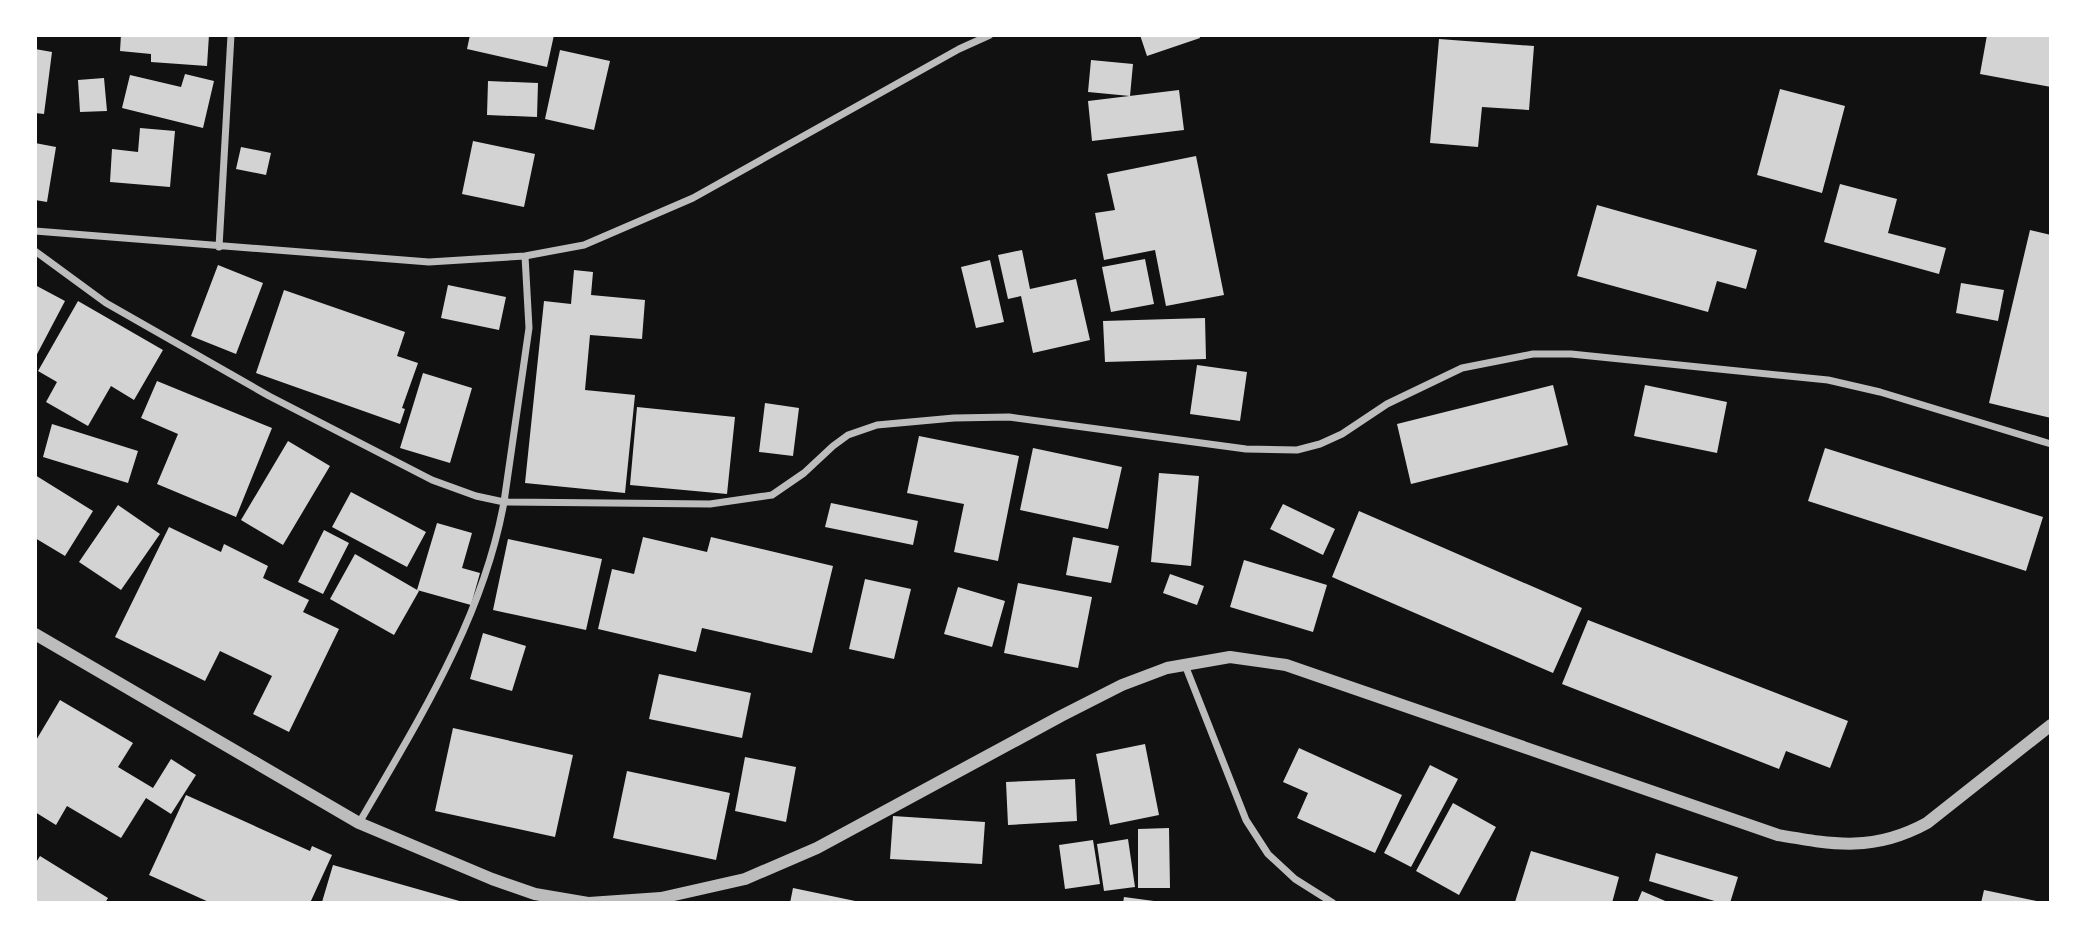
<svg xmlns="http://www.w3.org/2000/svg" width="2086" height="938" font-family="Roboto,sans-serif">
	<rect width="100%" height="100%" fill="#111"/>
	<path fill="#d3d3d3" d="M121,35H209L207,66L151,62V54L120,51Z
		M470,35H554L547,67L467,49Z
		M1140,35H1199L1200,38L1147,56Z
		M1987,35H2051V87L1980,74Z
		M1439,39L1534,46L1529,110L1482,107L1478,147L1430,143Z
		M35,49L52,52L44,114L35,113Z
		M560,50L610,61L594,130L545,119Z
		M1091,60L1133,64L1130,96L1088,92Z
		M185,74L214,81L203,128L122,108L130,75L181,87Z
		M104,78L107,111L80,112L78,80Z
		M488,81L538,83L537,117L487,115Z
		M1780,89L1845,106L1822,193L1757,175Z
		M1179,90L1184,130L1092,141L1088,101Z
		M140,128L175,131L170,187L110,182L112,149L138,152Z
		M473,141L535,154L524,207L462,194Z
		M35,143L56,147L47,202L35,200Z
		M241,147L271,153L266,175L236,169Z
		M1196,156L1224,295L1166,306L1155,250L1104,260L1095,213L1115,210L1107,174Z
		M1840,184L1897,199L1888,233L1946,248L1939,274L1824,242Z
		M1597,205L1757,250L1746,289L1717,281L1708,312L1577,276Z
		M2030,230L2051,235V418L1989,403Z
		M1022,250L1030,289L1076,279L1090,340L1033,353L1021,296L1008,299L998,255Z
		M1145,259L1154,304L1111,312L1102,267Z
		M990,260L1004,322L976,328L961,267Z
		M218,265L263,283L236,354L191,336Z
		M574,270L593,272L591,295L645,300L642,339L590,335L585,390L635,395L625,493L525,483L544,301L571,304Z
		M1961,283L2004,290L1998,321L1956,313Z
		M35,285L65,301L35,358Z
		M448,285L506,297L499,330L441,318Z
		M284,290L405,332L397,356L418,363L402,408L405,409L400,424L256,373Z
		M78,301L163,350L134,400L111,386L88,426L46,402L57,382L38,371Z
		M1205,318L1206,359L1105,362L1103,321Z
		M1197,365L1247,372L1240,421L1190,414Z
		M423,373L472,388L450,463L400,448Z
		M157,381L272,428L236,517L157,484L178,434L141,418Z
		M1553,385L1568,445L1411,484L1397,424Z
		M1645,385L1727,402L1717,453L1634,436Z
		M765,403L799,408L793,456L759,452Z
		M637,407L735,417L727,494L630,485Z
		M52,424L138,451L128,483L43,457Z
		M919,436L1019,456L998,561L954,552L964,504L907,493Z
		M288,441L330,466L283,545L241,520Z
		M1033,448L1122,467L1108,529L1020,510Z
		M1825,448L2043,517L2026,571L1808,501Z
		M1159,473L1199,476L1191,566L1151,562Z
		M35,475L93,511L65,556L35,538Z
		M351,492L426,532L407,567L332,527Z
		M831,503L918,521L913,545L825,527Z
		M1283,504L1335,529L1323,555L1270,529Z
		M118,505L160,534L121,590L79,562Z
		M1359,511L1582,608L1553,673L1332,577Z
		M437,523L472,533L462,568L480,573L471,605L417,590Z
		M169,527L221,552L224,544L268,566L263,578L309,600L303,612L339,629L289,732L253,714L272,676L220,651L205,681L115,637Z
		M324,530L349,543L323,594L298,582Z
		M643,537L707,552L711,537L833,566L812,653L702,628L696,652L598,629L612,569L634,574Z
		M1073,537L1119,546L1111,583L1066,575Z
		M508,539L602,559L586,630L493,610Z
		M355,554L419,591L394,635L330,599Z
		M1244,560L1327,585L1313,632L1230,607Z
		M1170,574L1204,586L1197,605L1163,593Z
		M865,579L911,589L894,659L849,649Z
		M1018,583L1092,597L1078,668L1004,653Z
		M958,587L1005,601L992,647L944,634Z
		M1588,620L1848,721L1830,768L1786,751L1779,769L1562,684Z
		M483,633L526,646L512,691L470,679Z
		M659,674L751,693L742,738L649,719Z
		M60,700L133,743L118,767L153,788L171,759L196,775L171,814L146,798L121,838L67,806L56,825L35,812V742Z
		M453,728L573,755L555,837L435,811Z
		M1145,744L1159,815L1110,825L1096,754Z
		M1299,748L1402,795L1375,853L1297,818L1308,793L1283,782Z
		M745,757L796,767L786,822L735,811Z
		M1430,765L1458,779L1411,867L1384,853Z
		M627,771L730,793L716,860L613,838Z
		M1075,779L1077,821L1008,825L1006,782Z
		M186,795L310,851L312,846L332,855L310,903H211L149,875Z
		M1453,803L1496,827L1459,895L1416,871Z
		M893,816L985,822L982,864L890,859Z
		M1169,828L1170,888H1138V829Z
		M1128,839L1135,887L1104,891L1097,844Z
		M1093,840L1100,884L1065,889L1059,845Z
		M1531,851L1619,877L1612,903L1515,902Z
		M1656,853L1738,877L1730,903H1721L1649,881Z
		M40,856L108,898L105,903H35V864Z
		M333,865L463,902V903L322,902Z
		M793,888L860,902L859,903H790Z
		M1984,890L2041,902V903H1981Z
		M1642,891L1670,903H1637Z
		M1124,897L1154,901V903H1123Z"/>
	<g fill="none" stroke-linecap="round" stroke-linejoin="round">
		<path stroke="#bcbcbc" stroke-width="7" d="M35,231L429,262L525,256L584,245L693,198L959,49L990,35
			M219,247L231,35
			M35,251L106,303L269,396L432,480L476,496L504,502C483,619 418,721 359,823
			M525,256L529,328L504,502L710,504L772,495L804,473L833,446L848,435L877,425L954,418L1009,417L1246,449L1297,450L1320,444L1342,434L1387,404L1462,368L1533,354H1571L1828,380L1880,392L2051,444
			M1185,665L1246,820L1268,854L1295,879L1333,903"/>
		<path stroke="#bcbcbc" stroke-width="12" d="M35,634L359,823L492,879L535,894L588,903
			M589,903L661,898L745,879L817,848L1061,716L1122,685L1167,668L1230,657L1286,665L1778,835C1835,845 1874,852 1927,823L2051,725"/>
	</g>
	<rect width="2086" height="938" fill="none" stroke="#ffffff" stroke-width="74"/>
</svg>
